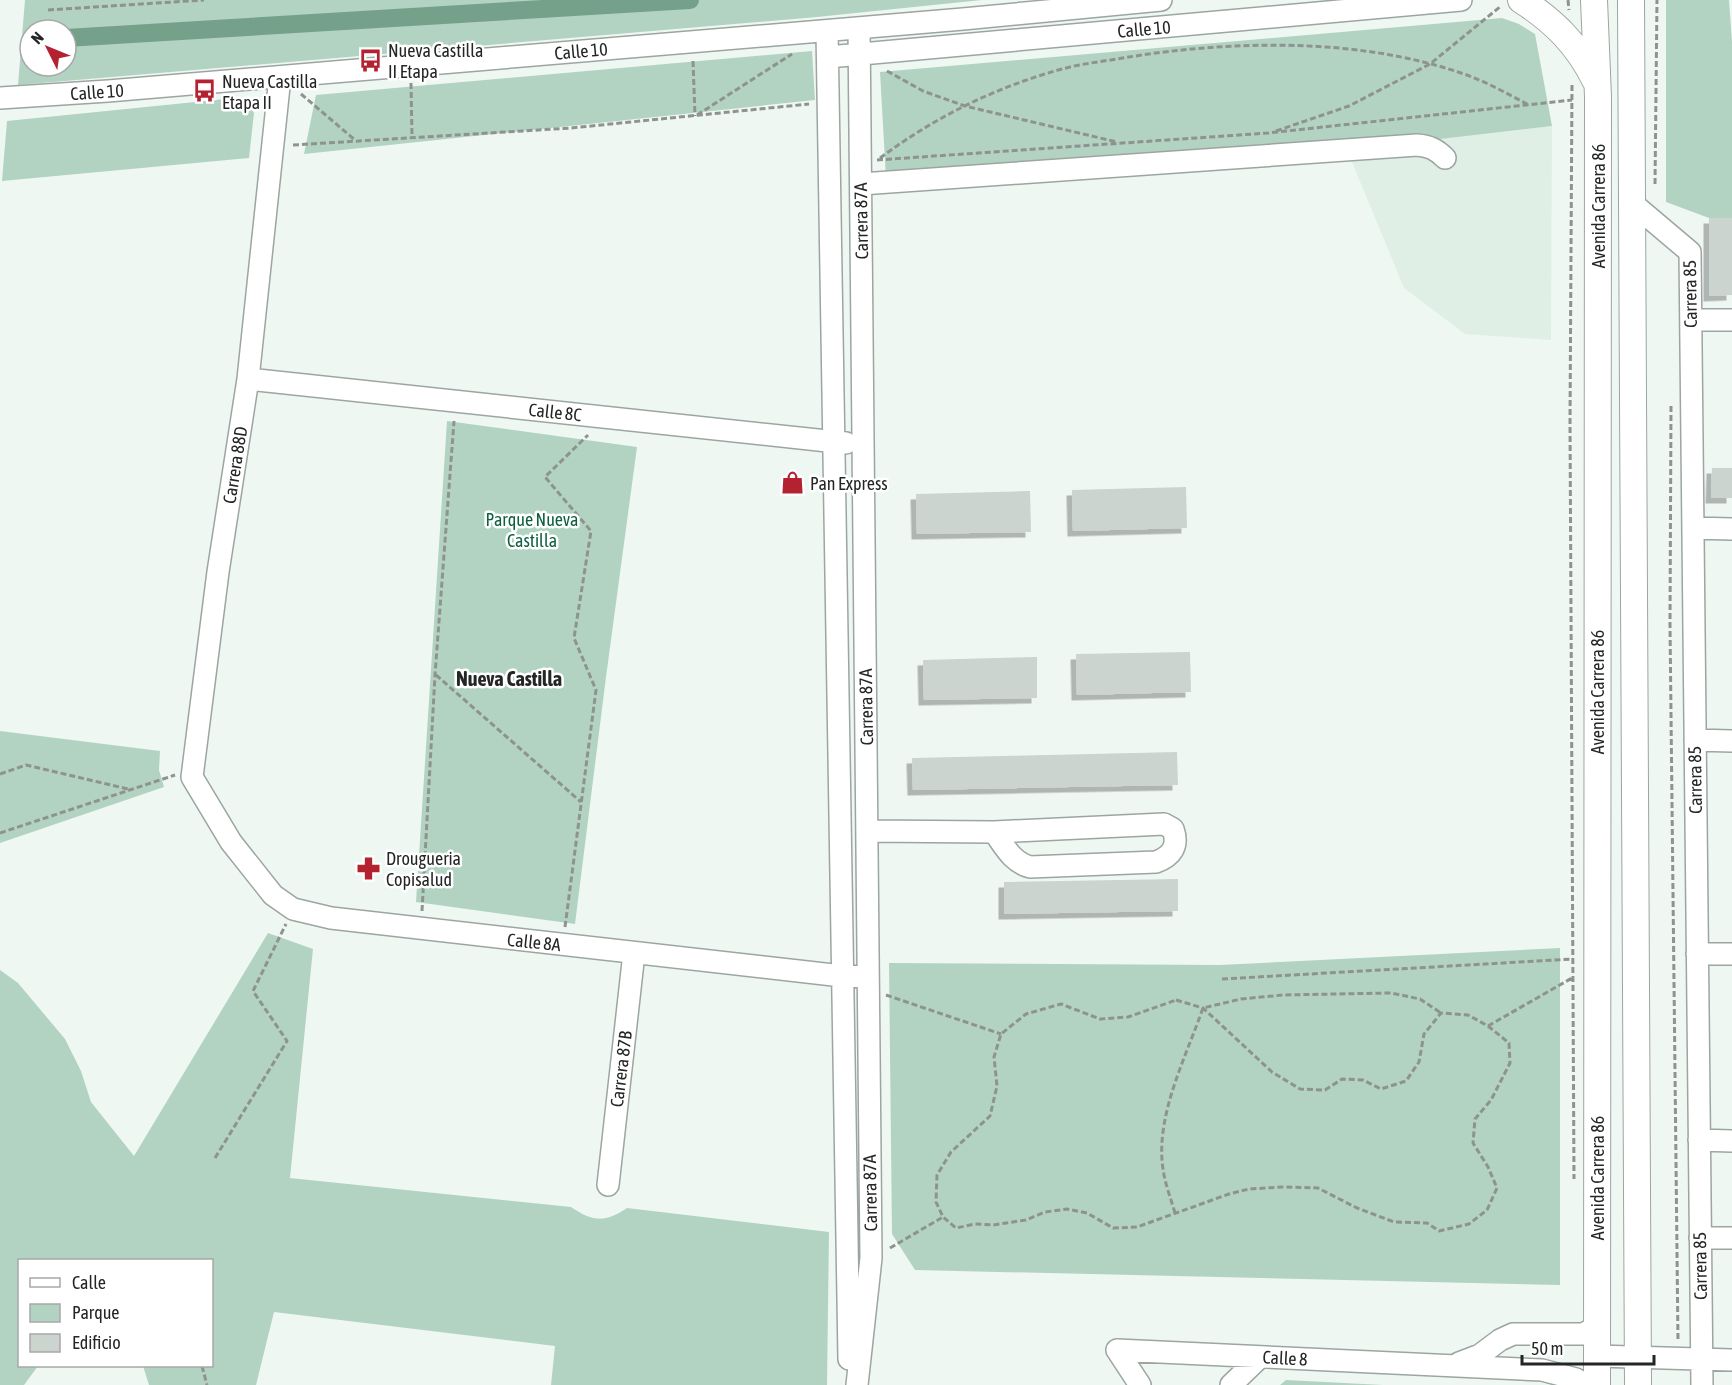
<svg xmlns="http://www.w3.org/2000/svg" width="1732" height="1385" font-family="'Asap Condensed',sans-serif">
	<defs>
		<filter id="shadow"><feDropShadow dx="-5.5" dy="5.5" stdDeviation="0" flood-color="#0004"/></filter>
	</defs>
	<rect width="100%" height="100%" fill="#eff7f3"/>
	<path fill="#dfefe6" d="M1552,126L1551,340L1465,334L1404,288L1347,150Z"/>
	<path fill="#b2d3c2" fill-rule="evenodd" d="M25,0H982L817,17L18,85ZM30,30H66V66H30Z
		M1666,0H1729L1732,42V218H1709L1666,202Z
		M1502,18L1519,24L1535,34L1552,126L1347,150L886,178L880,72Z
		M812,51L815,100L304,154L316,95Z
		M235,98L247,103L254,113L249,158L2,181L7,121Z
		M447,421L637,447L606,677L575,924L416,902Z
		M0,731L160,751L159,770L164,787L0,843Z
		M268,933L313,949L290,1178L571,1207C593,1222 605,1223 627,1208L829,1232L827,1385H551L555,1346L274,1312L256,1385H149L143,1366H212V1260H20V1366H38L24,1385H0V970L18,983L65,1039L81,1071L91,1102L134,1156Z
		M1560,948V1285L915,1270L892,1234L889,963L1220,965Z
		M1286,1380L1383,1385H1280Z"/>
	<g fill="none" stroke-linecap="round" stroke-linejoin="round">
		<path stroke="#75a18b" stroke-width="18" d="M66,38L690,0"/>
	</g>
	<path fill="#ccd4d0" filter="url(#shadow)" d="M1709,218H1732V295L1709,296Z
		M1712,468H1732V498H1711Z
		M1186,487L1187,528L1073,531L1072,490Z
		M1030,491L1031,532L917,534L916,494Z
		M1190,652L1191,692L1077,695L1076,654Z
		M1037,657V698L924,700L923,660Z
		M1177,752L1178,785L913,790L912,758Z
		M1178,879V911L1004,914V882Z"/>
	<g fill="none" stroke-linecap="round" stroke-linejoin="round">
		<defs>
			<path id="minor" d="M827,31L849,1359
				M828,57L1461,0
				M280,77L248,379L218,572L192,777L231,842L273,895L293,909L331,918L842,976L868,977
				M0,98L108,91L963,19L1161,0
				M861,184L1417,145C1429,146 1436,149 1445,158
				M1632,203L1690,252L1702,1385
				M1691,320H1732
				M248,379L846,443
				M1693,528L1732,529
				M1695,740L1732,741
				M867,831L994,832L1164,824L1173,829C1179,846 1172,856 1156,862L1030,867C1012,862 1005,847 994,832
				M1697,954H1732
				M1699,1140L1732,1141
				M608,1185L634,953
				M1700,1238H1732
				M1117,1350L1542,1370L1576,1379L1586,1385
				M1117,1350L1140,1385
				M1597,1356L1732,1360
				M1459,1363L1480,1355L1500,1340L1513,1334H1583L1597,1327
				M857,1385L871,1258L859,28
				M1231,1385L1260,1357"/>
			<path id="major" d="M1521,0C1554,21 1578,45 1595,80
				M1594,0L1598,97L1597,1385
				M1631,0L1638,1385"/>
		</defs>
		<use href="#minor" stroke="#9da5a1" stroke-width="24"/>
		<use href="#major" stroke="#9da5a1" stroke-width="28"/>
		<path stroke="#8e9390" stroke-width="3" stroke-dasharray="6 3" stroke-linecap="butt" d="M1568,0L1569,10
			M48,10L204,0
			M693,61L695,116
			M887,71L923,91L965,106L1117,142
			M411,83L412,138
			M1572,85L1570,423L1574,1179
			M301,94L355,140
			M697,115L792,54
			M1276,131L1349,106L1430,64L1501,6
			M293,145L571,128L809,104
			M880,158C935,117 996,87 1062,69C1084,63 1107,61 1129,57C1235,40 1359,38 1461,73C1485,81 1506,93 1527,104
			M877,160L1268,133L1572,100
			M1655,184L1657,0
			M1671,406L1670,624L1678,1341
			M436,675L581,802
			M0,774L26,765L128,789
			M0,833L175,775
			M422,911L435,675L454,421
			M565,927L596,690L574,638L591,531L545,477L588,435
			M1222,979L1573,959
			M886,995L1001,1034
			M1176,1000L1203,1008L1272,1072L1300,1089L1325,1090L1342,1079L1363,1080L1381,1089L1406,1081L1419,1062L1424,1034L1441,1013L1468,1015L1488,1026L1509,1043L1510,1063L1491,1100L1475,1119L1473,1143L1488,1167L1497,1188L1487,1210L1469,1224L1439,1231L1427,1223L1394,1222L1357,1208L1318,1188L1283,1187L1249,1189L1229,1194L1137,1227L1113,1228L1087,1213L1067,1209L1045,1212L1026,1220L993,1225L975,1224L956,1228L943,1217L936,1202L937,1175L951,1152L990,1116L997,1086L994,1057L1001,1034L1026,1014L1061,1004L1100,1019L1128,1017Z
			M1488,1026L1572,978
			M215,1158L287,1041L253,991L286,924
			M1175,1213C1171,1199 1165,1184 1163,1169C1155,1116 1186,1057 1203,1008L1241,999L1283,995L1391,993L1420,999L1441,1013
			M890,1248L943,1217
			M202,1366L207,1385"/>
		<use href="#minor" stroke="#fff" stroke-width="21"/>
		<use href="#major" stroke="#fff" stroke-width="26"/>
	</g>
	<defs>
		<symbol id="bus-bare" viewBox="-9 -9 18 18"><path d="M-5-6H5V4H4V6H2V4H-2V6H-4V4H-5ZM-3.5-4V0h7V-4ZM-3.5 1.2v1.5H-2V1.2ZM2 1.2v1.5H3.5V1.2Z" fill="#b42230" stroke="#fff" stroke-width="2.5" paint-order="stroke"/></symbol>
		<symbol id="shop-bare" viewBox="-9 -9 18 18"><path d="M-5-2.5h2.3a2.7 3.5 0 0 1 5.4 0H5L5.5 6h-11ZM-1.5-2.5h3a1.5 2.3 0 0 0-3 0Z" fill="#b42230" stroke="#fff" stroke-width="2.5" paint-order="stroke"/></symbol>
		<symbol id="pharmacy-bare" viewBox="-9 -9 18 18"><path d="M-2-6h4v4h4v4h-4v4h-4v-4h-4v-4h4Z" fill="#b42230" stroke="#fff" stroke-width="2.5" paint-order="stroke"/></symbol>
	</defs>
	<g fill-rule="evenodd">
		<use href="#bus-bare" x="354" y="44" width="33" height="33"/>
		<use href="#bus-bare" x="188" y="74" width="33" height="33"/>
		<use href="#shop-bare" x="776" y="466" width="33" height="33"/>
		<use href="#pharmacy-bare" x="352" y="852" width="33" height="33"/>
	</g>
	<g text-anchor="middle" dominant-baseline="central" stroke-width="5" stroke-linejoin="round" paint-order="stroke">
		<g font-size="18" fill="#232624" stroke="#fff">
			<text transform="translate(1144 29) rotate(-5)">Calle 10</text>
			<text transform="translate(581 51) rotate(-5)">Calle 10</text>
			<text transform="translate(97 92) rotate(-4)">Calle 10</text>
			<text transform="translate(1598 206) rotate(-90)">Avenida Carrera 86</text>
			<text transform="translate(861 221) rotate(-91)">Carrera 87A</text>
			<text transform="translate(1690 294) rotate(-91)">Carrera 85</text>
			<text transform="translate(555 412) rotate(6)">Calle 8C</text>
			<text transform="translate(235 465) rotate(-81)">Carrera 88D</text>
			<text transform="translate(1597 692) rotate(-90)">Avenida Carrera 86</text>
			<text transform="translate(866 707) rotate(-91)">Carrera 87A</text>
			<text transform="translate(1695 780) rotate(-91)">Carrera 85</text>
			<text transform="translate(534 942) rotate(6)">Calle 8A</text>
			<text transform="translate(621 1069) rotate(-83)">Carrera 87B</text>
			<text transform="translate(1597 1178) rotate(-90)">Avenida Carrera 86</text>
			<text transform="translate(870 1193) rotate(-91)">Carrera 87A</text>
			<text transform="translate(1700 1266) rotate(-91)">Carrera 85</text>
			<text transform="translate(1285 1358) rotate(3)">Calle 8</text>
		</g>
		<g font-size="18" fill="#232624" stroke="#fff" text-anchor="start">
			<text x="388" y="50">Nueva Castilla<tspan x="388" dy="21">II Etapa</tspan></text>
			<text x="222" y="81">Nueva Castilla<tspan x="222" dy="21">Etapa II</tspan></text>
			<text x="810" y="483">Pan Express</text>
			<text x="386" y="858">Drougueria<tspan x="386" dy="21">Copisalud</tspan></text>
		</g>
		<g font-size="18" fill="#0d5f41" stroke="#fff">
			<text x="532" y="519">Parque Nueva<tspan x="532" dy="21">Castilla</tspan></text>
		</g>
		<g font-size="20" font-weight="bold" fill="#232624" stroke="#fff">
			<text x="509" y="678">Nueva Castilla</text>
		</g>
	</g>
	<rect x="18" y="1259" width="195" height="108" fill="#ffffff" stroke="#a7a8a7" stroke-width="1.5"/>
	<rect x="30" y="1278" width="30" height="9" fill="#ffffff" stroke="#a7a8a7" stroke-width="1.5"/>
	<text x="72" y="1289" font-size="18" fill="#232624">Calle</text>
	<rect x="30" y="1304" width="30" height="18" fill="#b2d3c2" stroke="#a7a8a7" stroke-width="1.5"/>
	<text x="72" y="1319" font-size="18" fill="#232624">Parque</text>
	<rect x="30" y="1334" width="30" height="18" fill="#ccd4d0" stroke="#a7a8a7" stroke-width="1.5"/>
	<text x="72" y="1349" font-size="18" fill="#232624">Edificio</text>
	<g transform="translate(48 48) rotate(313)"><circle r="28" fill="#ffffff" stroke="#a7a8a7" stroke-width="1.5"/>
	<path d="M0-4.5L10 22L0 15L-10 22Z" fill="#b42230"/>
	<text y="-9" font-size="16" font-weight="bold" text-anchor="middle" fill="#232624">N</text>
	</g>
	<path d="M1522 1355v9h132v-9" fill="none" stroke="#232624" stroke-width="3"/>
	<text x="1531" y="1355" font-size="18" fill="#232624" stroke="#ffffff" stroke-width="4.5" paint-order="stroke">50 m</text>
</svg>
